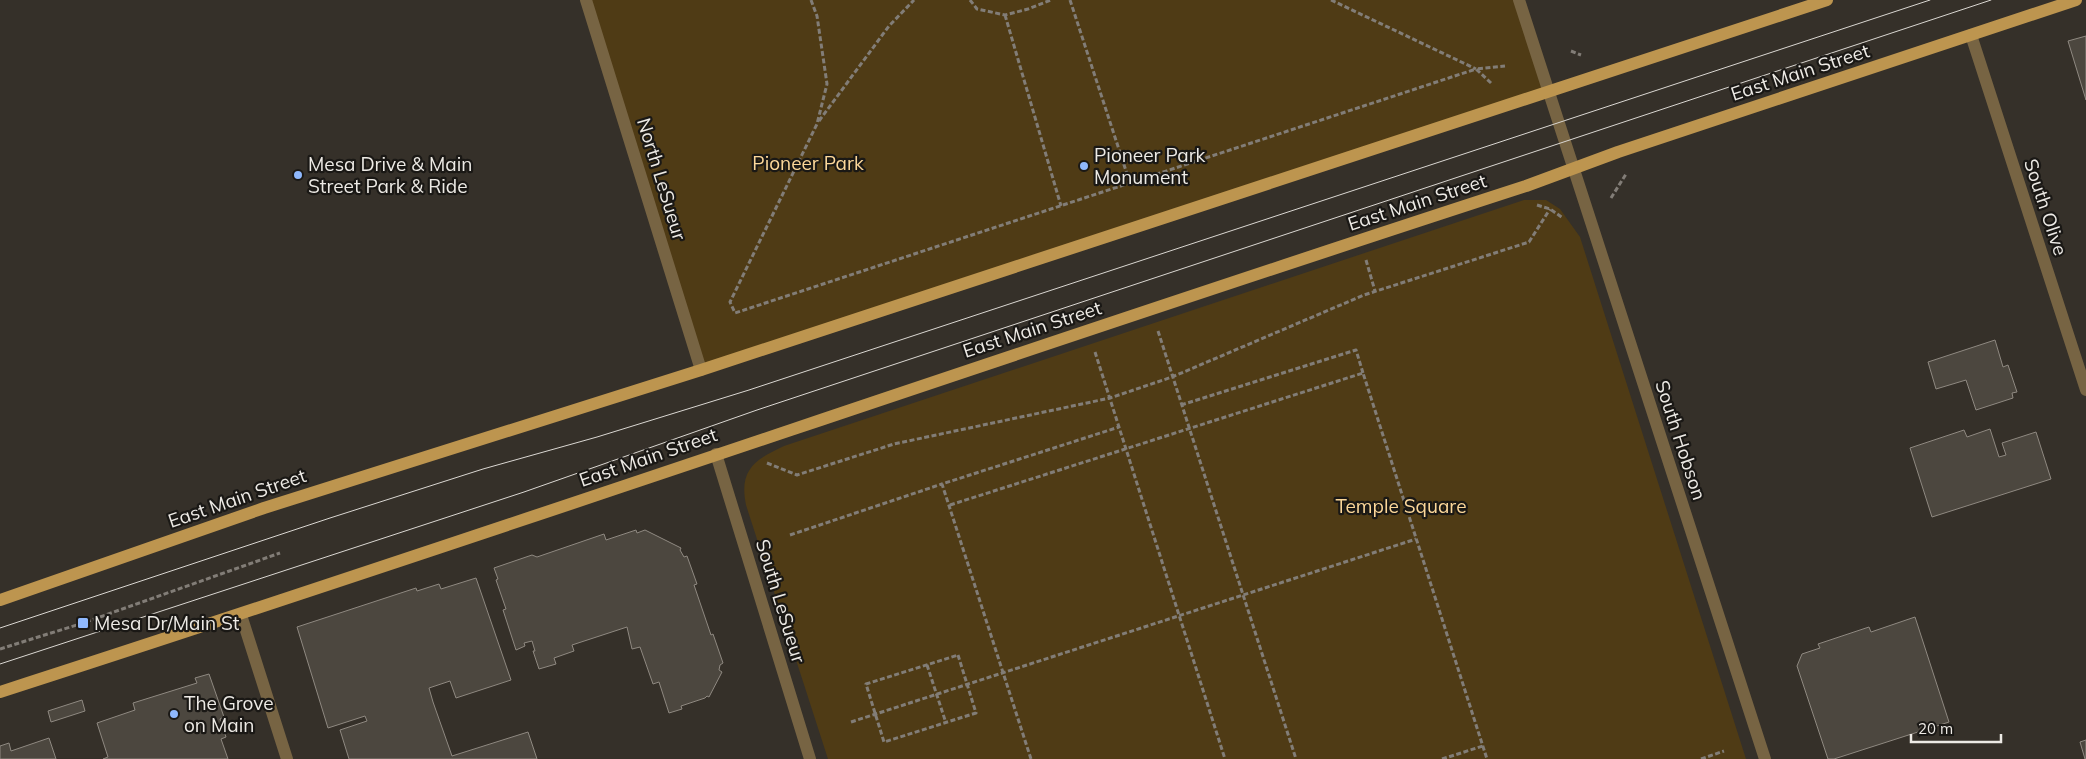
<svg xmlns="http://www.w3.org/2000/svg" width="2086" height="759" font-family="Mulish,sans-serif">
	<rect width="100%" height="100%" fill="#353029"/>
	<path fill="#4f3b15" d="M586,0H1519L1549,92L701,370Z
		M1524,200H1546L1560,209L1580,237L1746,759H828L746,505C739,470 754,460 784,446Z"/>
	<path fill="#4c473f" stroke="#8f8981" d="M2086,36V100L2068,41Z
		M1995,340L2003,367L2008,365L2017,392L2012,393L2013,398L1976,410L1966,380L1936,389L1928,362Z
		M1990,429L1999,457L2006,455L2002,443L2036,432L2051,479L1932,517L1910,448L1964,430L1967,437Z
		M636,530L637,533L645,530L681,548L680,550L684,557L687,556L697,584L694,585L711,635L713,634L723,663L720,665L719,670L722,672L709,697L707,696L705,698L681,706L682,709L669,713L659,682L653,684L640,647L632,649L627,627L572,645L574,651L554,658L556,664L539,669L533,651H535L532,641L524,643L525,646L516,650L503,610L506,609L496,580L498,579L494,568L532,555L537,557L604,534L606,540Z
		M476,578L511,680L456,698L450,681L429,688L433,702L452,756L528,732L537,759H349L340,730L367,721L365,716L328,728L297,627L416,588L417,591L439,584L441,589Z
		M1915,617L1949,722L1834,759H1828L1797,666L1802,654L1820,648L1818,644L1869,627L1871,632Z
		M209,674L224,717L220,719L226,737L221,739L228,759H103L108,757L97,723L135,710L133,703L197,683L195,678Z
		M82,700L85,711L51,722L48,711Z
		M49,738L56,759H0V746L9,743L11,751Z
		M2086,740V759H2085L2080,742Z"/>
	<g fill="none" stroke-linecap="round" stroke-linejoin="round">
		<path stroke="#827d77" stroke-width="3" stroke-dasharray="5 2.5" stroke-linecap="butt" d="M811,0L817,16L827,84L817,124L730,302L735,313L1476,69
			M970,0L977,9L1005,15L1028,9L1051,0
			M1070,0L1130,183
			M1331,0L1476,69
			M1005,15L1061,206
			M1571,51L1581,55
			M1491,83L1476,69L1505,66
			M819,121L889,26L914,0
			M1611,198L1626,174
			M1537,205L1550,209L1563,218
			M1366,260L1375,291
			M1158,331L1296,759
			M1095,352L1225,759
			M1181,405L1356,350L1363,373
			M767,463L797,475L894,444L1110,398L1172,377L1364,295L1529,242L1550,209
			M950,505L1363,373L1487,759
			M790,535L942,484
			M0,649L83,623L280,553
			M958,655L976,713L884,742L866,684Z
			M927,665L946,723
			M851,722L1416,539
			M1031,759L942,484L1119,427
			M1442,759L1483,746
			M1701,759L1724,751"/>
		<path stroke="#776443" stroke-width="12" d="M586,0L701,370
			M1519,0L1765,759
			M1971,35L2086,390
			M716,454L810,759
			M241,615L287,759"/>
		<path stroke="#bd954f" stroke-width="12" d="M0,600L264,508L701,370L1827,0
			M0,692C510,528 1016,351 1526,186L1618,152L2076,0"/>
		<path stroke="#dad7d2" stroke-width="1" d="M0,628L330,518L483,469L597,437L749,390L1930,0
			M0,664L524,492L757,410L1991,0"/>
	</g>
	<g fill="#8fb8fd" stroke="#1a1815" stroke-width="2">
		<circle cx="1084" cy="166" r="5"/>
		<circle cx="298" cy="175" r="5"/>
		<rect x="77" y="617" width="12" height="12" rx="2.5"/>
		<circle cx="174" cy="714" r="5"/>
	</g>
	<g text-anchor="middle" dominant-baseline="central" stroke-width="4.5" stroke-linejoin="round" paint-order="stroke">
		<g font-size="19" fill="#edeae5" stroke="#1a1815">
			<text transform="translate(1800 72) rotate(-18)">East Main Street</text>
			<text transform="translate(662 179) rotate(73)">North LeSueur</text>
			<text transform="translate(1417 202) rotate(-18)">East Main Street</text>
			<text transform="translate(2046 207) rotate(72)">South Olive</text>
			<text transform="translate(1032 329) rotate(-18)">East Main Street</text>
			<text transform="translate(1681 440) rotate(72)">South Hobson</text>
			<text transform="translate(648 457) rotate(-19)">East Main Street</text>
			<text transform="translate(237 498) rotate(-19)">East Main Street</text>
			<text transform="translate(781 601) rotate(73)">South LeSueur</text>
		</g>
		<g font-size="19" fill="#edeae5" stroke="#1a1815" text-anchor="start">
			<text x="1094" y="155">Pioneer Park<tspan x="1094" dy="22">Monument</tspan></text>
			<text x="308" y="164">Mesa Drive &amp; Main<tspan x="308" dy="22">Street Park &amp; Ride</tspan></text>
			<text x="94" y="623">Mesa Dr/Main St</text>
			<text x="184" y="703">The Grove<tspan x="184" dy="22">on Main</tspan></text>
		</g>
		<g font-size="19" fill="#fcd799" stroke="#1a1815">
			<text x="808" y="163">Pioneer Park</text>
			<text x="1401" y="506">Temple Square</text>
		</g>
	</g>
	<path d="M1911 734v8h90v-8" fill="none" stroke="#edeae5" stroke-width="2.5"/>
	<text x="1918" y="734" font-size="15" fill="#edeae5" stroke="#1a1815" stroke-width="4" paint-order="stroke">20 m</text>
</svg>
